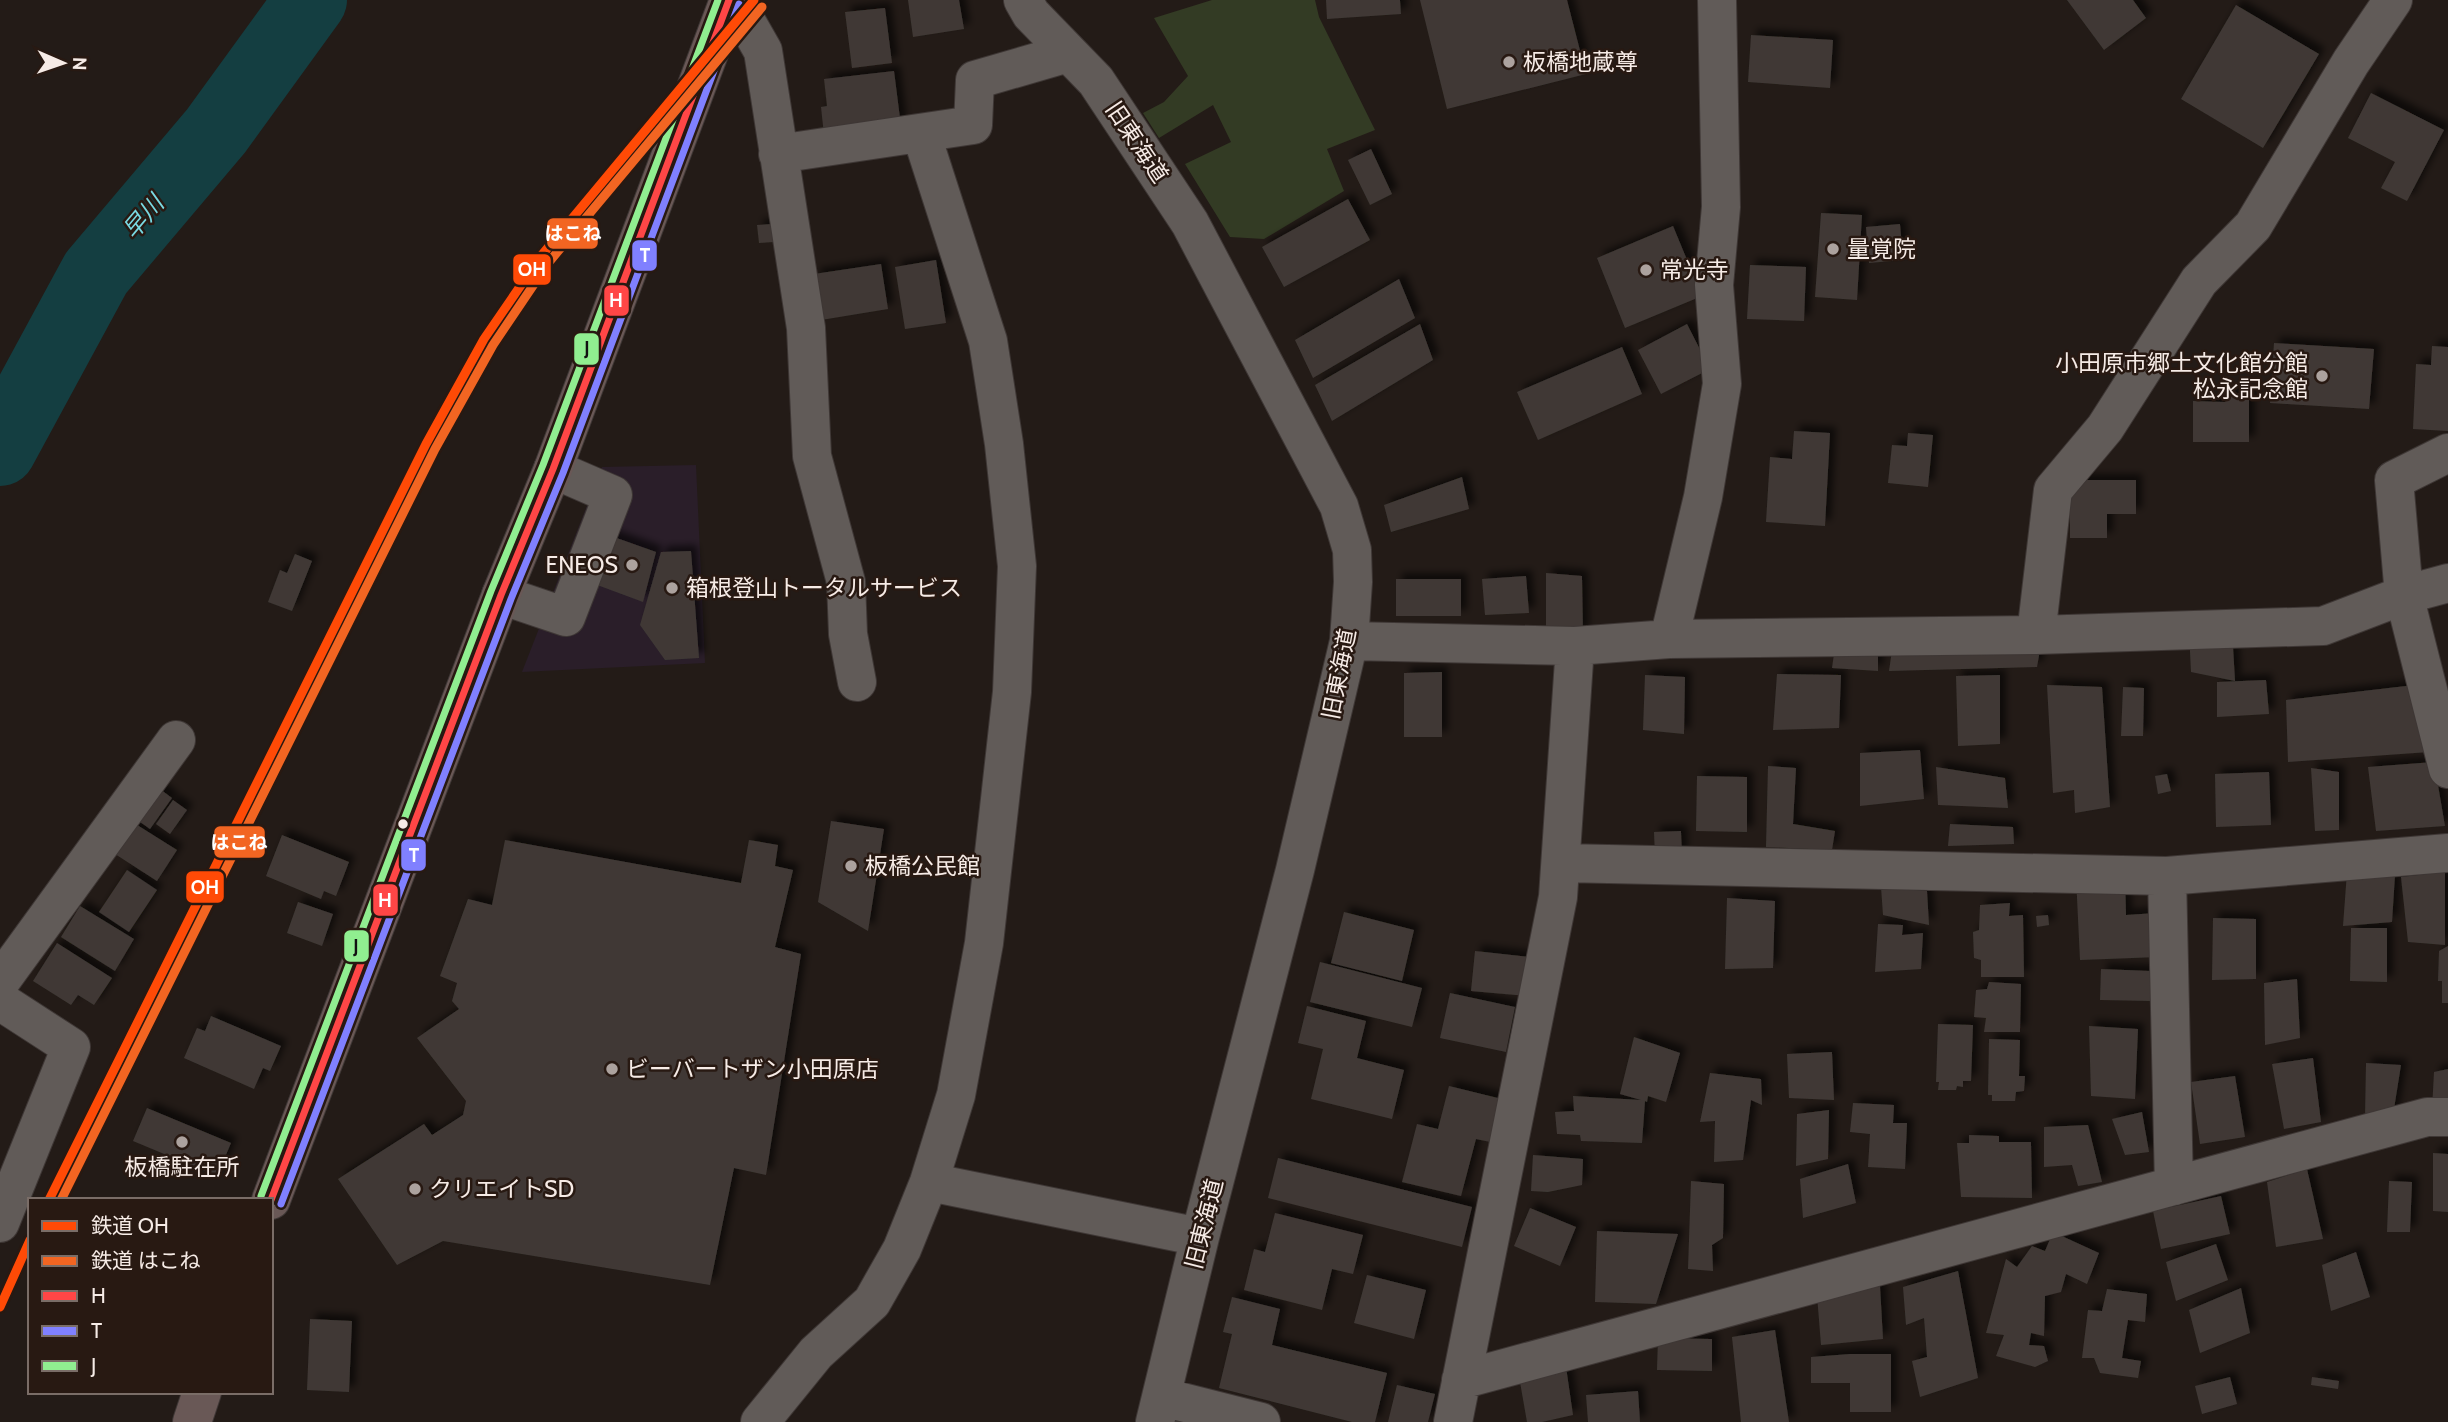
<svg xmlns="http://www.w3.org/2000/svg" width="2448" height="1422" font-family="Cabin,'Noto Sans JP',sans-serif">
	<defs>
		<filter id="shadow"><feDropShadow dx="6" dy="-6" stdDeviation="3.5" flood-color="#0009"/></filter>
	</defs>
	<rect width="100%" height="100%" fill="#231b17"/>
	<path fill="#2a1e29" d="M696,465L705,663L522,672L602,467Z"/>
	<path fill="#333b24" d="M1212,0H1315L1319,17L1375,130L1327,149L1344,191L1264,239L1230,237L1185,164L1231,142L1213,105L1159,138L1143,113L1164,102L1188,76L1154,18Z"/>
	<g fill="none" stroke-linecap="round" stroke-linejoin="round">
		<path stroke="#143e41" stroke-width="72" d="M0,450L96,273L216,131L311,0"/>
	</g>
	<path fill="#3f3935" filter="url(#shadow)" d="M908,0H959L964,29L913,37Z
		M1326,0H1400L1401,14L1327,19Z
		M1420,0H1567L1586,74L1447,109Z
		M2067,0H2133L2146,18L2104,50Z
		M2236,5L2319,54L2263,148L2181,99Z
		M885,8L892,63L852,68L845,12Z
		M1751,35L1833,40L1830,88L1748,82Z
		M894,71L901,126L824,135L821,107L827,106L824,79Z
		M2371,93L2444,130L2407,201L2381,188L2395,162L2348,138Z
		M1371,149L1392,194L1370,205L1348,160Z
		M1348,199L1370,240L1284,287L1262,247Z
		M1821,213L1862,215L1857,300L1815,297Z
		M772,224L774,242L759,243L757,225Z
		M1900,224L1903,260L1869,263L1866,227Z
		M1673,226L1702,296L1625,328L1597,258Z
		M936,260L946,323L905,329L895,267Z
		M881,264L888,309L821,320L814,274Z
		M1750,265L1806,267L1804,321L1747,319Z
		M1399,279L1415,318L1313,378L1295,340Z
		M1420,324L1433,360L1332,421L1315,385Z
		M1687,324L1710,369L1661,394L1638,350Z
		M2274,343L2374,349L2369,409L2270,403Z
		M2432,346L2448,347V431L2413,429L2416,364L2431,365Z
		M1622,347L1642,394L1538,440L1517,392Z
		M2232,393H2249V442H2193V401L2225,402Z
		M1794,431L1830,433L1825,526L1766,522L1770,457L1792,459Z
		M1908,433L1933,435L1928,487L1888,483L1892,445L1907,446Z
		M1462,477L1469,509L1391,532L1384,505Z
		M2070,480H2136V514H2107V538H2070Z
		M583,526L656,552L643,602L565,573Z
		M691,551L699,658L665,660L640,625L661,552Z
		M295,554L312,561L292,611L268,602L280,570L287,573Z
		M1546,573L1582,576L1583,635L1546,627Z
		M1526,576L1529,613L1485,615L1482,579Z
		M1396,579H1461V616H1396Z
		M2232,629L2235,681L2191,672L2189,631Z
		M1894,637L2041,644L2037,667L1889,671Z
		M1878,642V671L1832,668L1835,647Z
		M1442,672V737H1404V673Z
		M1777,674L1841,675L1839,728L1773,730Z
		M1645,675L1685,677L1684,734L1643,730Z
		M2000,675V744L1958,746L1956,676Z
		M2266,680L2269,714L2217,717V682Z
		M2423,684L2429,752L2288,762L2286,700Z
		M2047,685L2102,687L2110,807L2075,813L2074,790L2053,793Z
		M2123,687L2144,688L2143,736H2121Z
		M1920,750L1924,799L1860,806V753Z
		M2434,762L2445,826L2376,831L2368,767Z
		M1768,766L1796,768L1793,824L1835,831L1832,850L1766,847Z
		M1936,767L2005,778L2008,808L1938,805Z
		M2311,768L2339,772V830L2315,831Z
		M2269,772L2271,825L2216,827L2215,774Z
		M2167,774L2171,791L2158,794L2155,776Z
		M1697,776L1747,777V832L1696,831Z
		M156,786L172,798L150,829L133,817Z
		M173,800L187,810L170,834L156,824Z
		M831,821L884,829L868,931L818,902Z
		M134,823L177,850L157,881L115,854Z
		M1950,824L2013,827L2014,844L1948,846Z
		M1681,831L1682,856L1655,857L1654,832Z
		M282,835L349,862L336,896L324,891L321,899L266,876Z
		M505,840L741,883L749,840L778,845L775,866L793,870L775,947L801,954L766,1175L734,1168L710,1285L443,1241L397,1265L338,1179L424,1124L432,1135L463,1115L466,1101L417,1038L459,1009L452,1001L457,983L440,976L468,899L492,905Z
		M127,870L157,890L129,932L99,912Z
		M2347,872L2395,875L2392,922L2343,926Z
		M2445,872V945L2408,942L2401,877Z
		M2125,875L2126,915L2156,913L2158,957L2080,960L2076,877Z
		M1881,887L1927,891L1929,925L1883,915Z
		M1727,898L1775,901L1773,968L1725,969Z
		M298,902L333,914L322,946L287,933Z
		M2010,903L2009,916L2023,915L2024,977H1981V960L1974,958L1973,932L1979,930L1980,905Z
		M80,906L134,939L115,971L61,937Z
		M1344,912L1414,930L1402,981L1331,963Z
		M2048,915L2049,925L2037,927L2036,916Z
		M2213,918L2256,919V979L2212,980Z
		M1878,924L1903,925L1902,935L1923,933L1921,969L1875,972Z
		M2351,928H2387V982L2350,981Z
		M57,943L112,978L94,1005L78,995L71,1005L33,981Z
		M2448,946V1003H2442V981H2438L2439,951Z
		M1475,951L1530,957L1527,996L1471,991Z
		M1320,962L1422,988L1412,1027L1310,1002Z
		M2101,969L2151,971V1001L2100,1000Z
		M2297,979L2300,1038L2265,1045L2264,983Z
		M1989,982L2021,984L2020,1032H1984L1986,1018L1974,1017L1976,990L1987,989Z
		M1450,993L1515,1007L1506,1052L1440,1038Z
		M1307,1006L1366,1021L1357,1058L1404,1070L1392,1119L1311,1099L1323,1049L1298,1043Z
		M211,1016L281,1046L270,1071L263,1068L254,1089L184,1058L197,1028L205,1031Z
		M1938,1024L1973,1025L1971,1081H1963V1087L1957,1086L1956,1090H1938L1939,1082H1936Z
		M2089,1026L2138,1029L2135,1099L2091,1096Z
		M1634,1037L1680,1053L1666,1102L1648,1096L1647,1102L1645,1101L1642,1143L1581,1141L1580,1135L1557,1134L1555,1112L1574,1111L1573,1096L1641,1100L1620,1094Z
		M1989,1039L2020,1040L2019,1076H2025L2024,1091L2016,1092L2015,1101H1992V1095H1988Z
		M1832,1052L1834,1100L1789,1098L1787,1054Z
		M2313,1058L2321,1122L2284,1129L2272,1064Z
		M2366,1063L2401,1065L2393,1115L2365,1118Z
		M2448,1069V1108L2432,1110L2434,1072Z
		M1710,1073L1761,1079L1762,1105L1751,1100L1743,1160L1714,1162L1715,1121L1700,1122Z
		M2235,1076L2245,1137L2200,1144L2191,1082Z
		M1449,1086L1506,1100L1495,1143L1476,1139L1461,1196L1402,1182L1417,1124L1438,1129Z
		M1853,1103L1894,1105L1893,1123H1907L1905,1169L1868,1167L1870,1134L1850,1132Z
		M147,1108L231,1143L217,1176L133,1141Z
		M1829,1110L1828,1159L1796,1166L1797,1114Z
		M2142,1112L2149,1152L2125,1155L2112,1119Z
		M2088,1125L2102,1182L2078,1186L2072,1165L2044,1167V1127Z
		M1969,1135L1999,1136V1142H2031L2032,1198L1961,1197L1957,1143H1969Z
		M2433,1153L2448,1154V1212L2433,1211Z
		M1533,1155L1583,1159L1582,1185L1548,1192L1531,1191Z
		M1278,1158L1472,1207L1462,1247L1268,1198Z
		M1848,1164L1856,1203L1803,1218L1800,1179Z
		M2307,1169L2323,1239L2276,1247L2267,1182Z
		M1691,1181L1724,1184L1723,1238L1712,1245L1713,1271L1688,1269Z
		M2389,1181L2412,1182L2410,1232H2387Z
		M2221,1196L2230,1234L2161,1249L2153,1211Z
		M1530,1208L1576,1227L1560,1266L1514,1246Z
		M1275,1213L1363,1235L1353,1274L1332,1269L1322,1310L1244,1290L1254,1249L1265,1252Z
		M1597,1231L1678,1234L1656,1304L1595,1302Z
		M2053,1232L2099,1253L2087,1284L2066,1274L2061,1292L2045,1296L2044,1336L2031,1333L2029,1345L2044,1346L2048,1361L2035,1367L1996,1356L2004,1335L1986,1333L2006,1259L2017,1267L2032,1246L2045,1251Z
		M2216,1244L2228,1280L2176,1301L2166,1262Z
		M2356,1252L2370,1297L2331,1311L2322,1265Z
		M1958,1271L1978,1378L1920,1397L1912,1361L1927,1357L1924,1318L1906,1325L1903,1287Z
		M1367,1275L1426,1290L1414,1339L1354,1323Z
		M1880,1286L1883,1339L1821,1345L1817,1295Z
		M2241,1288L2250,1333L2200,1353L2189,1310Z
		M2107,1289L2147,1294L2145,1322L2128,1320L2122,1358L2141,1361L2138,1378L2100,1373L2094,1358H2082L2088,1310L2102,1311Z
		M1232,1297L1280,1309L1272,1345L1387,1373L1375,1422H1352L1219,1388L1232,1334L1223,1332Z
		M310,1319L352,1321L349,1392L307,1390Z
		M1775,1330L1789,1422H1741L1732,1337Z
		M1658,1338L1712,1339V1371L1657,1370Z
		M1564,1353L1573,1415L1542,1422H1527L1517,1365Z
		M1850,1354H1891V1412H1850V1383H1811V1357Z
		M2230,1377L2237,1404L2202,1414L2195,1386Z
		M2312,1377L2339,1381L2338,1389L2311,1385Z
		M1397,1385L1435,1394L1428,1422H1388Z
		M1638,1391L1640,1422H1588L1586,1395Z"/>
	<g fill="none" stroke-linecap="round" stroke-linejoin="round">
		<defs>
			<path id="minor" d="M734,0L763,51L806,328L812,456L846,582L848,634L857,682
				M1023,0L1031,14L1096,81L1190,223L1339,506L1352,550L1353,582L1349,641L1295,870L1200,1237L1155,1422
				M778,154L973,125L975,80L1068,53
				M2448,453L2394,480L2404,595L2448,769
				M501,595L566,617L613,495L553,469
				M2036,635L2053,490L2105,428L2199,281L2253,226L2351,62L2393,0
				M1669,639L1703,497L1722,384L1714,285L1721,207L1717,0
				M1349,641L1575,646L1669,639L2036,635L2323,626L2404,595L2448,583
				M1562,863L2167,876L2448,853
				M2167,876L2174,1186
				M0,982L176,740
				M0,1001L71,1047L0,1223
				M929,1182L1200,1237
				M1461,1380L2427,1117H2448
				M1162,1397L1261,1422
				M760,1422L816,1353L872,1302L902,1249L929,1182L956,1095L984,943L1012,692L1017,566L1004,444L988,341L921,133
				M1453,1422L1558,897L1575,646"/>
			<path id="highway" d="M271,1200L501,595L553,469L729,0
				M192,1422L202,1392"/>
		</defs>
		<use href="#minor" stroke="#3e3735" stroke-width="40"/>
		<use href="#highway" stroke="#3e3735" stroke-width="40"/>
		<use href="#minor" stroke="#615b58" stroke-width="38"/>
		<use href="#highway" stroke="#695856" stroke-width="38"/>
		<defs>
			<path id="bus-1" d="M271,1200L501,595L553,469L729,0"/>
			<path id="bus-2" d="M281,1204L511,599L563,473L739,4"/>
			<path id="bus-3" d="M261,1196L491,591L543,465L718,0"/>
		</defs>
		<use href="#bus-1" stroke="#281912" stroke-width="12"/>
		<use href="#bus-2" stroke="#281912" stroke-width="12"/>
		<use href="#bus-3" stroke="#281912" stroke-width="12"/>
		<use href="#bus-1" stroke="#ff4646" stroke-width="7"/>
		<use href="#bus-2" stroke="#8080ff" stroke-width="7"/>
		<use href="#bus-3" stroke="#90ee90" stroke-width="7"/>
		<defs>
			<path id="rail-1" d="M49,1200L426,444L484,339L541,256L754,0
				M0,1307L30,1240"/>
			<path id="rail-2" d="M61,1200L435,449L493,345L549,262L762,7"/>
		</defs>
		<use href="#rail-1" stroke="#281912" stroke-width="14"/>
		<use href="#rail-2" stroke="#281912" stroke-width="14"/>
		<use href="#rail-1" stroke="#ff4a06" stroke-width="9"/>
		<use href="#rail-2" stroke="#f26522" stroke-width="9"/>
	</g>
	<g fill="#aca29e" stroke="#281912" stroke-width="2.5">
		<circle cx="1509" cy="62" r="7"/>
		<circle cx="1833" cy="249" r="7"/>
		<circle cx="1646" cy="270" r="7"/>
		<circle cx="2322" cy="376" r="7"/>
		<circle cx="632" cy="565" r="7"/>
		<circle cx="672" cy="588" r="7"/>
		<circle cx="851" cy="866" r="7"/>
		<circle cx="612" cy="1069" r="7"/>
		<circle cx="182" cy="1142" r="7"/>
		<circle cx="415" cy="1189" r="7"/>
	</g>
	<circle fill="#f6ebe6" stroke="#281912" stroke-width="2.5" cx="403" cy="824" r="6"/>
	<g text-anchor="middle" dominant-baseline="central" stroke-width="5" stroke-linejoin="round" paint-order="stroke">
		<g font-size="23" fill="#f6ebe6" stroke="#281912" text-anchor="start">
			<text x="1523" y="62">板橋地蔵尊</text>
			<text x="1847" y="249">量覚院</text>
			<text x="1660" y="270">常光寺</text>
			<text x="2308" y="363" text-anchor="end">小田原市郷土文化館分館<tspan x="2308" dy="26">松永記念館</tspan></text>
			<text x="618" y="565" text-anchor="end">ENEOS</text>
			<text x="686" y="588">箱根登山トータルサービス</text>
			<text x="865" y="866">板橋公民館</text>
			<text x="626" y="1069">ビーバートザン小田原店</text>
			<text x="182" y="1167" text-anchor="middle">板橋駐在所</text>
			<text x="429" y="1189">クリエイトSD</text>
		</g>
		<g font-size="23" fill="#f6ebe6" stroke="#281912">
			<text transform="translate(1137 142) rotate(56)">旧東海道</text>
			<text transform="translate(1339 674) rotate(-79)">旧東海道</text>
			<text transform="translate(1204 1224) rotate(-76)">旧東海道</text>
		</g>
		<g font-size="24" font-style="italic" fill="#79d9e2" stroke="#281912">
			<text transform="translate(143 217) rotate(-50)">早川</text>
		</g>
	</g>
	<g stroke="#281912" stroke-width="2.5">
		<rect x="546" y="217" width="53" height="33" rx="7" fill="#f26522"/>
		<rect x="631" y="239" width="27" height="33" rx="7" fill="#8080ff"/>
		<rect x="512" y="253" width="40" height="33" rx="7" fill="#ff4a06"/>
		<rect x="603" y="284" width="27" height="33" rx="7" fill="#ff4646"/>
		<rect x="573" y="332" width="27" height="34" rx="7" fill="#90ee90"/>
		<rect x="213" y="825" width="53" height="34" rx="7" fill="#f26522"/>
		<rect x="400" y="838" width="27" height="34" rx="7" fill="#8080ff"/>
		<rect x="185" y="870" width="40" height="34" rx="7" fill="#ff4a06"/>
		<rect x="372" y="883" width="27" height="34" rx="7" fill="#ff4646"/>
		<rect x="343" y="929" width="27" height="34" rx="7" fill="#90ee90"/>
	</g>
	<g font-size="19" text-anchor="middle" font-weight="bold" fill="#fff">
		<text x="573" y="240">はこね</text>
		<text x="645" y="262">T</text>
		<text x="532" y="276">OH</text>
		<text x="616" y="307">H</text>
		<text x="239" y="849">はこね</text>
		<text x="414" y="862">T</text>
		<text x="205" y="894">OH</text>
		<text x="385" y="907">H</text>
	</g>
	<g font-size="19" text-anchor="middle" font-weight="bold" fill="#111">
		<text x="587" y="355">J</text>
		<text x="356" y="953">J</text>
	</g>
	<rect x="28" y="1198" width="245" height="196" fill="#281912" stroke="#7a6d67" stroke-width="2"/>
	<rect x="42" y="1221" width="35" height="10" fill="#ff4a06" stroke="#7a6d67" stroke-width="2"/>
	<text x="91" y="1233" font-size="21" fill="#f6ebe6">鉄道 OH</text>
	<rect x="42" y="1256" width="35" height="10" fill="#f26522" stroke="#7a6d67" stroke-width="2"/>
	<text x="91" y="1268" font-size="21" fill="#f6ebe6">鉄道 はこね</text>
	<rect x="42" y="1291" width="35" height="10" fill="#ff4646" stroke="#7a6d67" stroke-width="2"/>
	<text x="91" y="1303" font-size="21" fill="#f6ebe6">H</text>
	<rect x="42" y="1326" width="35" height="10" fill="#8080ff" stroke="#7a6d67" stroke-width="2"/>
	<text x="91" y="1338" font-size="21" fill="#f6ebe6">T</text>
	<rect x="42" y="1361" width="35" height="10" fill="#90ee90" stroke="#7a6d67" stroke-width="2"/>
	<text x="91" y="1373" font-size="21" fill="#f6ebe6">J</text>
	<g transform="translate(63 63) rotate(92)" stroke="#281912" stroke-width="5" paint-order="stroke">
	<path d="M0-5L12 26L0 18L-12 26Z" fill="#f6ebe6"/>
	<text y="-10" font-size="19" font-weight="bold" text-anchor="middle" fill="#f6ebe6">N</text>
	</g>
</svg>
